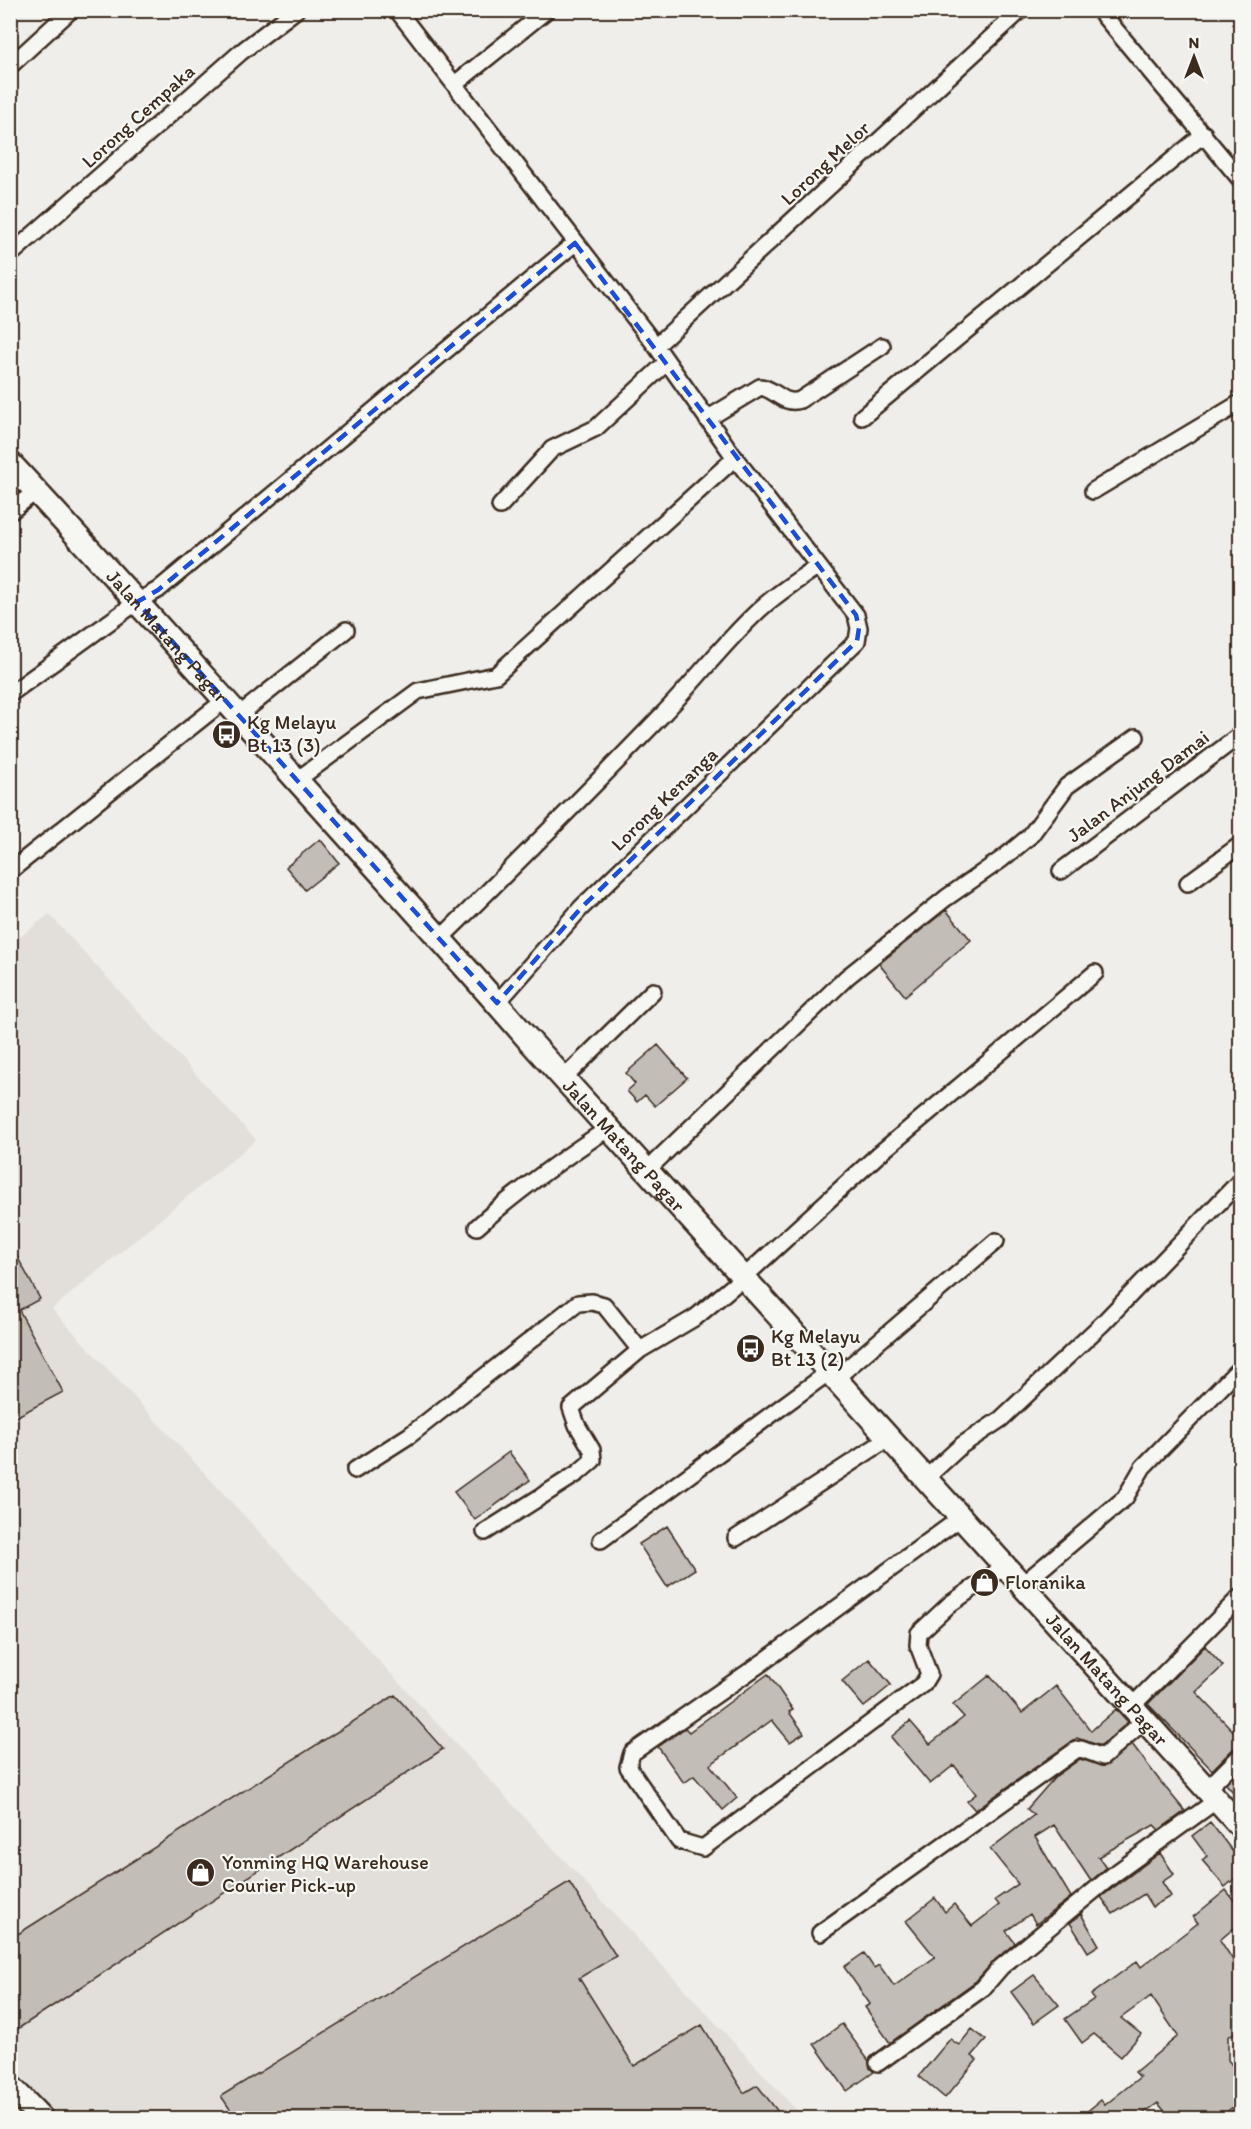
<svg xmlns="http://www.w3.org/2000/svg" width="1251" height="2129" font-family="Itim,sans-serif">
	<rect width="100%" height="100%" fill="#efeeea"/>
	<filter id="ink" filterUnits="userSpaceOnUse"><feTurbulence type="fractalNoise" baseFrequency=".0167" numOctaves="2"/><feDisplacementMap in="SourceGraphic" scale="12" xChannelSelector="R" yChannelSelector="G"/><feConvolveMatrix kernelMatrix="1 2 1 2 8 2 1 2 1" color-interpolation-filters="sRGB"/></filter>
	<g filter="url(#ink)">
		<path fill="#e2dfdb" d="M49,914L256,1140L52,1309L804,2118H11L10,945Z"/>
		<path fill="#c2bdb7" stroke="#3b2a1e" stroke-width="1.5" d="M320,839L339,863L305,890L286,867Z
			M946,910L971,940L905,996L879,964Z
			M658,1045L687,1078L655,1106L645,1095L637,1102L627,1091L635,1084L626,1073Z
			M10,1243L40,1299L19,1310L63,1392L10,1420Z
			M509,1452L530,1480L475,1520L454,1492Z
			M667,1526L695,1569L667,1587L639,1544Z
			M1205,1646L1223,1666L1196,1692L1240,1738V1747L1233,1749L1212,1770L1148,1704Z
			M869,1659L891,1685L864,1707L842,1681Z
			M768,1674L793,1710L789,1712L804,1733L790,1742L772,1720L710,1765L737,1798L723,1810L694,1776L684,1783L658,1747L685,1728L689,1732Z
			M990,1675L1022,1713L1056,1686L1091,1731L1116,1709L1128,1722L1101,1746L1077,1738L975,1810L967,1801L976,1794L954,1765L930,1784L891,1737L910,1721L930,1744L964,1717L953,1705Z
			M395,1695L443,1749L10,2034V1939Z
			M1132,1744L1160,1781L1185,1811L1159,1830L1154,1825L1098,1857L1106,1868L1091,1881L1054,1825L1035,1837L1071,1897L1036,1924L1030,1914L1006,1931L1015,1943L995,1960L976,1981L890,2043L865,2007L870,2004L844,1967L864,1953L874,1968L879,1965L894,1986L935,1957L906,1921L935,1898L945,1912L954,1904L972,1926L999,1905L995,1900L1018,1884L990,1849L1034,1815L1027,1809L1056,1776L1080,1759L1105,1766Z
			M1240,1769V1800L1226,1784Z
			M1210,1822L1240,1861V1874L1225,1887L1202,1860L1207,1856L1192,1836Z
			M1160,1853L1174,1874L1162,1882L1171,1896L1152,1907L1144,1894L1113,1914L1101,1897Z
			M569,1882L616,1956L579,1978L634,2066L702,2025L744,2093L757,2085L783,2118H236L221,2096Z
			M1226,1890L1240,1908V1923L1220,1940L1240,1971V2029L1228,2037V2060L1240,2075V2101L1219,2118H1170L1158,2103L1137,2118H1079L1101,2100L1105,2105L1140,2077L1135,2072L1178,2036L1151,1996L1121,2018L1141,2034L1121,2057L1094,2034L1082,2043L1065,2019L1094,1999L1091,1995L1137,1961L1141,1967L1198,1923L1193,1917Z
			M1081,1914L1099,1945L1088,1952L1070,1923Z
			M1034,1975L1059,2005L1034,2023L1011,1992Z
			M842,2024L869,2061L870,2068L874,2072L847,2091L814,2044Z
			M972,2029L986,2040L972,2056L977,2060L945,2098L919,2076L950,2039L959,2045Z"/>
		<g fill="none" stroke-linecap="round" stroke-linejoin="round">
			<defs>
				<path id="street" d="M397,10L656,346L735,458L856,615L859,628L857,641L581,908L497,1003
					M1099,10L1240,179
					M10,66L71,10
					M455,84L547,10
					M10,255L241,52L296,10
					M656,346L1021,10
					M862,417L1204,134
					M707,419L760,387C775,388 783,406 800,400L882,346
					M1093,491L1240,403
					M500,506L552,449L596,428L667,362
					M10,512L36,491
					M10,694L137,602L158,590L575,243
					M239,715L346,630
					M297,780L418,691L496,675L735,458
					M10,871L225,700
					M1061,871L1240,735
					M1188,883L1240,845
					M441,938C516,864 590,790 663,714C695,681 723,644 756,613C774,595 797,581 818,566
					M564,1078L653,991
					M647,1170L847,977L946,898L1002,859L1030,836L1067,786L1136,737
					M477,1227C518,1190 562,1159 609,1128
					M836,1378L996,1241
					M355,1470L410,1435L578,1303L592,1302L604,1305L640,1350
					M926,1478L962,1445L1001,1419L1102,1324L1239,1182
					M962,1517L763,1662L632,1753L628,1767L679,1841L703,1848L923,1684L929,1674L918,1645L919,1633L950,1604L1005,1566
					M485,1532L578,1473L593,1460L592,1450L577,1425L571,1408L640,1350L696,1317L744,1277L879,1154L1095,973
					M736,1538L889,1438
					M601,1540L829,1372
					M1022,1585L1125,1498L1143,1467L1240,1368
					M1132,1706L1240,1597
					M1207,1789L1240,1756
					M820,1933L1076,1750L1081,1749L1103,1757L1145,1720
					M878,2063L983,1988L1001,1967L1113,1875L1217,1800
					M1237,2118L1240,2116"/>
				<g id="secondary">
					<path id="s1" d="M10,463C103,563 193,665 285,767C366,857 448,946 527,1038L1240,1826"/>
					<path d="M10,2086L41,2118"/>
				</g>
			</defs>
			<use href="#street" stroke="#3b2a1e" stroke-width="20"/>
			<use href="#secondary" stroke="#3b2a1e" stroke-width="27"/>
			<use href="#street" stroke="#f6f6f2" stroke-width="15"/>
			<use href="#secondary" stroke="#f6f6f2" stroke-width="22"/>
		</g>
	</g>
	<path fill="none" stroke="#1d4ed8" stroke-width="4.5" stroke-dasharray="12 8" stroke-linejoin="round" d="M575,243L856,615L859,628L857,641L581,908L497,1003L137,602L158,590Z"/>
	<defs>
		<symbol id="bus-disc" viewBox="-11 -11 22 22"><circle r="9.5" fill="#3b2a1e" stroke="#f6f6f2"/><path d="M-5-6H5V4H4V6H2V4H-2V6H-4V4H-5ZM-3.5-4V0h7V-4ZM-3.5 1.2v1.5H-2V1.2ZM2 1.2v1.5H3.5V1.2Z" fill="#fff"/></symbol>
		<symbol id="shop-disc" viewBox="-11 -11 22 22"><circle r="9.5" fill="#3b2a1e" stroke="#f6f6f2"/><path d="M-5-2.5h2.3a2.7 3.5 0 0 1 5.4 0H5L5.5 6h-11ZM-1.5-2.5h3a1.5 2.3 0 0 0-3 0Z" fill="#fff"/></symbol>
	</defs>
	<g fill-rule="evenodd">
		<use href="#bus-disc" x="210" y="718" width="33" height="33"/>
		<use href="#bus-disc" x="734" y="1332" width="33" height="33"/>
		<use href="#shop-disc" x="968" y="1566" width="33" height="33"/>
		<use href="#shop-disc" x="184" y="1856" width="33" height="33"/>
	</g>
	<g text-anchor="middle" dominant-baseline="central" stroke-width="4.5" stroke-linejoin="round" paint-order="stroke">
		<g font-size="20" fill="#3b2a1e" stroke="#f6f6f2">
			<text transform="translate(138 116) rotate(-42)">Lorong Cempaka</text>
			<text transform="translate(825 163) rotate(-43)">Lorong Melor</text>
			<text stroke="none"><textPath href="#s1" startOffset="234">Jalan Matang Pagar</textPath></text>
			<text transform="translate(1138 786) rotate(-37)">Jalan Anjung Damai</text>
			<text transform="translate(664 799) rotate(-44)">Lorong Kenanga</text>
			<text stroke="none"><textPath href="#s1" startOffset="918">Jalan Matang Pagar</textPath></text>
			<text stroke="none"><textPath href="#s1" startOffset="1638">Jalan Matang Pagar</textPath></text>
		</g>
		<g font-size="20" fill="#3b2a1e" stroke="#f6f6f2" text-anchor="start">
			<text x="247" y="722">Kg Melayu<tspan x="247" dy="23">Bt 13 (3)</tspan></text>
			<text x="771" y="1336">Kg Melayu<tspan x="771" dy="23">Bt 13 (2)</tspan></text>
			<text x="1005" y="1582">Floranika</text>
			<text x="222" y="1862">Yonming HQ Warehouse<tspan x="222" dy="23">Courier Pick-up</tspan></text>
		</g>
	</g>
	<rect width="1251" height="2129" fill="none" stroke="#f6f6f2" stroke-width="36"/>
	<rect x="18" y="18" width="1215" height="2093" fill="none" stroke="#3b2a1e" stroke-width="2" filter="url(#ink)"/>
	<g transform="translate(1194 57)" stroke="#f6f6f2" stroke-width="4.5" paint-order="stroke">
	<path d="M0-4.5L10 22L0 15L-10 22Z" fill="#3b2a1e"/>
	<text y="-9" font-size="16" font-weight="bold" text-anchor="middle" fill="#3b2a1e">N</text>
	</g>
</svg>
